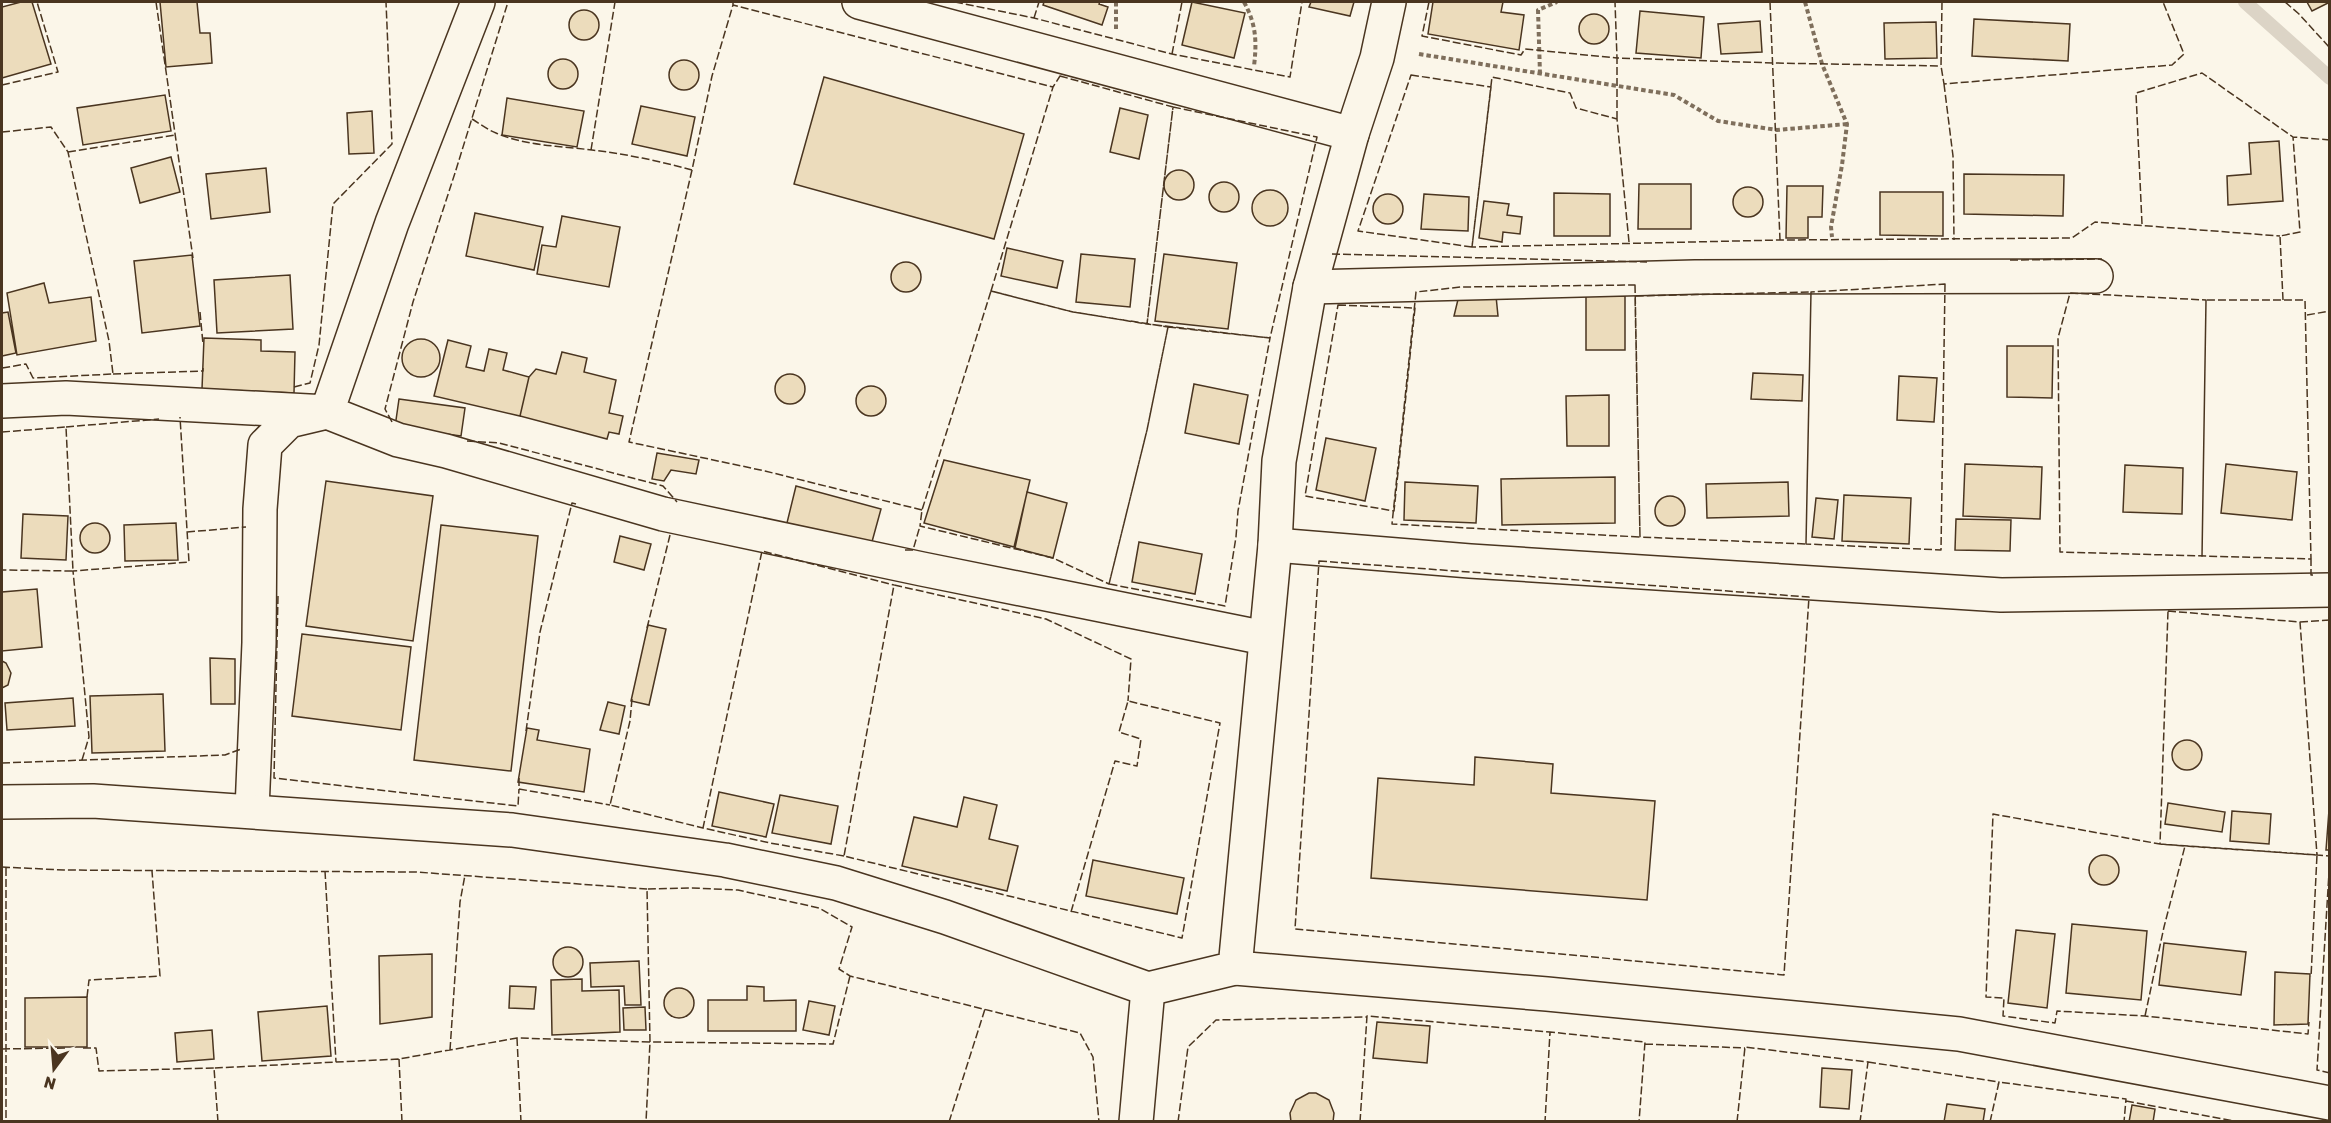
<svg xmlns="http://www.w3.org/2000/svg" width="2331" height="1123" font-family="Rubik,sans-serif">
	<rect width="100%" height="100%" fill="#fbf6e9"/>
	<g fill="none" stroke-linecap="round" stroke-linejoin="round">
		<path stroke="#dcd4c6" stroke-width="14" d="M2245,2L2330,78"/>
	</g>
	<path fill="#ecdcbc" stroke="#4a3520" stroke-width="1.5" d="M21,2H32L51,64L2,78V7Z
		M160,2H197L200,33H210L212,63L166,67Z
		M1044,2H1100L1099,4L1108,7L1102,25L1043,5Z
		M1192,2L1245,13L1234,58L1182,45Z
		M1311,2H1354L1350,16L1309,7Z
		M1433,2H1503L1501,12L1524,15L1519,50L1428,34Z
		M2307,2H2330L2312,11Z
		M569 25a15 15 0 1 1 30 0a15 15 0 1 1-30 0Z
		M1640,11L1704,17L1701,58L1636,53Z
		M1579 29a15 15 0 1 1 30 0a15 15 0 1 1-30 0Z
		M1974,19L2070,24L2068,61L1972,56Z
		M1760,21L1762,52L1721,54L1718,24Z
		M1936,22L1937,58L1885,59L1884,23Z
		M548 74a15 15 0 1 1 30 0a15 15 0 1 1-30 0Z
		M669 75a15 15 0 1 1 30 0a15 15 0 1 1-30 0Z
		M824,77L1024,134L994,239L794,184Z
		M165,95L171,131L83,145L77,108Z
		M507,98L584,111L577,147L502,135Z
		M641,106L695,117L687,156L632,144Z
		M1120,108L1148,115L1139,159L1110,152Z
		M372,111L374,153L349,154L347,113Z
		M2279,141L2283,201L2228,205L2227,176L2251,174L2249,143Z
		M171,157L180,192L140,203L131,168Z
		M266,168L270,212L211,219L206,174Z
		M1164 185a15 15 0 1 1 30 0a15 15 0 1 1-30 0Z
		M1964,174L2064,175L2063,216L1964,214Z
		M1209 197a15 15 0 1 1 30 0a15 15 0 1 1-30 0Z
		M1639,184H1691V229H1638Z
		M1787,186H1823L1822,217H1808V238H1786Z
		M1733 202a15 15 0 1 1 30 0a15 15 0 1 1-30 0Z
		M1252 208a18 18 0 1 1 36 0a18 18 0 1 1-36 0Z
		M1880,192H1943V236L1880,235Z
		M1554,193L1610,194V236H1554Z
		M1424,194L1469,197L1468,231L1421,229Z
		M1373 209a15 15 0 1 1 30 0a15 15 0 1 1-30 0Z
		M1484,201L1509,204L1507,215L1522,217L1520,234L1503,232L1502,242L1479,238Z
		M475,213L543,227L534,270L466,256Z
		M562,216L620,227L609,287L537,274L542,245L556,247Z
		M1007,248L1063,261L1057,288L1001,276Z
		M1081,254L1135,259L1130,307L1076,302Z
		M1164,254L1237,263L1228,329L1155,321Z
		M192,255L200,326L142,333L134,261Z
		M891 277a15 15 0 1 1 30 0a15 15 0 1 1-30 0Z
		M290,275L293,329L217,333L214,280Z
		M44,283L49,303L91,297L96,341L17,355L7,293Z
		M1495,286L1498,316H1454L1461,287Z
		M1586,296H1625V350H1586Z
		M8,312L16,353L2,356V313Z
		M204,338L261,340V351L295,352L294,393L202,389Z
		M402 358a19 19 0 1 1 38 0a19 19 0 1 1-38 0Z
		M448,340L471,346L466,367L484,371L489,349L507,353L503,370L529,377L520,416L434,396Z
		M2007,346H2053L2052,398L2007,397Z
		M562,352L587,358L584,372L616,380L609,413L623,416L619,434L609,432L607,439L520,416L529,377L536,369L556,374Z
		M1753,373L1803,375L1802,401L1751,399Z
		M775 389a15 15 0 1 1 30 0a15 15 0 1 1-30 0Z
		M1899,376L1937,378L1934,422L1897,420Z
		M1194,384L1248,395L1239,444L1185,433Z
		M856 401a15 15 0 1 1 30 0a15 15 0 1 1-30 0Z
		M1609,395V446H1567L1566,396Z
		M399,399L465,408L461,436L395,427Z
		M1326,438L1376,448L1365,501L1316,490Z
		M657,453L699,460L696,474L671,470L664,481L652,479Z
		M944,460L1030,480L1014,547L924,523Z
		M1965,464L2042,467L2040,519L1963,516Z
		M2226,464L2297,472L2292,520L2221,513Z
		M2125,465L2183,468L2182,514L2123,512Z
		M1615,477V523L1502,525L1501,479Z
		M326,481L433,496L413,641L306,626Z
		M1405,482L1478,486L1476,523L1404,520Z
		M1788,482L1789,516L1707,518L1706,484Z
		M796,486L881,509L870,549L786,527Z
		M1027,492L1067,503L1053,558L1015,548Z
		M1844,495L1911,498L1909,544L1842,541Z
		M1655 511a15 15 0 1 1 30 0a15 15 0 1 1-30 0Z
		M1816,498L1838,500L1834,539L1812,537Z
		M23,514L68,516L66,560L21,558Z
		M1956,519L2011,520L2010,551L1955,550Z
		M176,523L178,560L125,561L124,525Z
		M80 538a15 15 0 1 1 30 0a15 15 0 1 1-30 0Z
		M441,525L538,536L511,771L414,760Z
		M620,536L651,544L644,570L614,562Z
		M1139,542L1202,554L1195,594L1132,582Z
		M37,589L42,647L2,651V592Z
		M648,625L666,629L649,705L631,701Z
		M302,634L411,647L401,730L292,716Z
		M210,658L235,659V704H211Z
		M2,661L6,663L11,673L8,685L2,688Z
		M163,694L165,751L92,753L90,696Z
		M73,698L75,726L7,730L5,703Z
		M608,702L625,706L619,734L600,730Z
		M527,728L539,730L537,740L590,749L584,792L518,782Z
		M2172 755a15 15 0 1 1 30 0a15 15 0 1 1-30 0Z
		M1475,757L1553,764L1551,793L1655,801L1647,900L1371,878L1378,778L1474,785Z
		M719,792L774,804L766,837L712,826Z
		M780,795L838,806L831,844L772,833Z
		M964,797L997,805L989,839L1018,846L1007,891L902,866L914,817L957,827Z
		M2168,803L2225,812L2222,832L2165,824Z
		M2329,810H2330V850H2326Z
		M2232,811L2271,814L2269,844L2230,841Z
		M2089 870a15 15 0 1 1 30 0a15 15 0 1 1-30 0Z
		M1093,860L1184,878L1177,914L1086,896Z
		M2072,924L2147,931L2141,1000L2066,993Z
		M2016,930L2055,934L2047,1008L2008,1003Z
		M2164,943L2246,952L2241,995L2159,985Z
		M553 962a15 15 0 1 1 30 0a15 15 0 1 1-30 0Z
		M432,954V1017L380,1024L379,956Z
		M639,961L641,1005H625L624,986L591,987L590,963Z
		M2275,972L2310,974L2308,1024L2274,1025Z
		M582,979V991L619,990L620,1032L552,1035L551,980Z
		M510,986L536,987L534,1009L509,1008Z
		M747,986L764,987V1001L796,1000V1031H708V1000H747Z
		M664 1003a15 15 0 1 1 30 0a15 15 0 1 1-30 0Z
		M87,997V1047H25V998Z
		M809,1001L835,1006L829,1035L803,1030Z
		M327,1006L331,1056L262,1061L258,1012Z
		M645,1007L646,1030H624L623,1008Z
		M1377,1022L1430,1026L1427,1063L1373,1058Z
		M212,1030L214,1059L177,1062L175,1033Z
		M1822,1068L1852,1070L1849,1109L1820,1107Z
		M1309,1093H1316L1329,1100L1334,1113L1333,1122H1291L1290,1113L1296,1100Z
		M1947,1104L1985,1109L1983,1122H1944Z
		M2132,1105L2155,1109L2153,1122H2129Z"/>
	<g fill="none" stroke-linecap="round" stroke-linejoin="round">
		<defs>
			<path id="minor" d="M859,2L1352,134
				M1310,287L1695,277L2096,276
				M2,401L66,398L327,412L392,223L478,2
				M1275,545L1470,561L2001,595L2330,590
				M252,810L259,643L260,509L265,445L289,421L327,412L398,440L446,451L663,514L922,569L1265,638
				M1235,968L1547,994L1959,1034L2330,1103"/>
			<path id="tertiary" d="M2,802L93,801L512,830L725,860L836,883L945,917L1148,989L1235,968L1275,545L1279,461L1310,287L1352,134L1377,58L1389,2
				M1136,1122L1148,989"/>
		</defs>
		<use href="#minor" stroke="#4a3520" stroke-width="36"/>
		<use href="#tertiary" stroke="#4a3520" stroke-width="36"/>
		<path stroke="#7f6f5c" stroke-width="4" stroke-dasharray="4.5 3" stroke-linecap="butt" d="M1244,2C1256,24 1257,41 1254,66
			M1805,2L1822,64L1847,124L1842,165L1831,227L1832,237
			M1116,29V2
			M1419,54L1674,95L1718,121L1777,130L1847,124
			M1540,74L1538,10L1557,2"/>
		<use href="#minor" stroke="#fbf6e9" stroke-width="33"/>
		<use href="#tertiary" stroke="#fbf6e9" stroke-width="33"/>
		<path stroke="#4a3520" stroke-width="1.5" stroke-dasharray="8 3" stroke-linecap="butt" d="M156,2L193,258
			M733,2V5L1053,87
			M955,2L1034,18L1172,54L1290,77L1302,2
			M1429,2L1422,36L1521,55L1525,49L1617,58L1615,2
			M1770,2L1780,240
			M1942,2L1941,66L1944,84L2172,65L2184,54L2163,2
			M2285,2L2299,14L2330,48
			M1034,18L1039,2
			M1172,54L1182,2
			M1411,75L1491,87L1472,247L1358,231Z
			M1060,76L1173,107L1147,324L1073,312L991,291L1053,87Z
			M1944,84L1953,156L1954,240
			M2,85L58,72L37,2
			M1173,107L1317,137L1270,338L1147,324Z
			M472,119C480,124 488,130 496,133C526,146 560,146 592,150C626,154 659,161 692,170L712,76L733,5
			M1617,119V58L1774,63L1941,66
			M2,132L51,127L68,152L109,341L113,374L33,378L26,364L2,368
			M591,150L615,2
			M68,152L175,135
			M692,170L629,442L765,471L922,510
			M2142,224L2136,93L2202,73L2293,137
			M1629,242L1617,119L1576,108L1570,93L1492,77L1472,247L1780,240L2072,238L2095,222L2280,236
			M1332,254L1647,262
			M2010,260L2102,259
			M1945,284L1941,550L1806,544L1811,292Z
			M1635,285L1640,537L1392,524L1416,292L1461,287Z
			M991,291L1073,312L1168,327L1147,430L1109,584L1053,558L920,526L922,510Z
			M1811,292L1806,544L1640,537L1635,296Z
			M2283,300L2280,236L2300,232L2293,137L2330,140
			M1338,305L1415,308L1394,511L1305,496Z
			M200,312L203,344
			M2307,315L2330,311
			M1168,327L1270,338L1238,511L1236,537L1225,606L1109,584L1147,430Z
			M113,374L203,371V368
			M294,387L310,383L319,345L333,204L392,144L386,2
			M392,422L385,409L413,302L455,173L508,2
			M66,427L159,419
			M2,432L66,427L73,571L2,570
			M467,441L499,443L663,486L677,502
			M187,532L246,527
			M905,550H913L920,526
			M2202,557L2206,300L2070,293L2058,338L2060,552L2311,559L2305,300H2206L2202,557
			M2311,558V575H2315
			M1319,561L1809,597L1784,975L1295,929Z
			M278,596L274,778L518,806L519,789
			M2168,611L2300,622L2317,855L2160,844Z
			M2300,622L2330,620
			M647,628L670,535
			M632,699L630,721L610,805L703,828
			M526,731L540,632L572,503L576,504
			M82,760L89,737L73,571L189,562L180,417
			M2,763L225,755L241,749
			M519,778V789L610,805
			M2317,853V855L2330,856
			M844,856L770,843L703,828L762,551L894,585
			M2330,856L2317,1070L2330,1073
			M2,867L64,870L416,872L647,889
			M6,868V1122
			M325,871L336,1062
			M1071,912L1115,761L1137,766L1141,739L1119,732L1128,701L1220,723L1182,938L844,856L894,585L1046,619L1131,659L1128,701
			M850,976L833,1044L650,1042L647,889L692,888L738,890L819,908L852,927L839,969L850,976L1080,1033L1093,1057L1099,1122
			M87,997L89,980L160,976L152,871
			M2145,1016L2164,927L2185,846L2160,844L1993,814L1986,997L2004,998L2003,1016L2055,1023L2057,1011L2145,1016L2308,1034L2309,1022
			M2145,1016L2164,927L2185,846L2317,855L2311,977
			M1550,1035V1032L1645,1042L1639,1122
			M517,1038L521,1122
			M1645,1044L1745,1048
			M83,1048H96L99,1071L214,1068
			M2,1049L65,1048
			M450,1050L460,902L465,875
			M399,1059L402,1122
			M1868,1062L1999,1082L1998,1085
			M2126,1101L2240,1122
			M218,1122L214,1068L399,1059L517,1038L650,1042L646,1122
			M949,1122L985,1009
			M1178,1122L1188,1047L1216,1020L1367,1017
			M1360,1122L1367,1016L1550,1032L1545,1122
			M1737,1122L1745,1047L1868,1062L1860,1122
			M1990,1122L1999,1082L2126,1099L2124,1122"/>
	</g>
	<rect width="2331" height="1123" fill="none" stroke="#4a3520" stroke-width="6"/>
	<g transform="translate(54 1069) rotate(196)" stroke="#fbf6e9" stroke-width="4.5" paint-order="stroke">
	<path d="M0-4.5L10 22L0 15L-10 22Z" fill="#4a3520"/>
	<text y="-9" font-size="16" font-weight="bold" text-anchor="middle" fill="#4a3520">N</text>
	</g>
</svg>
